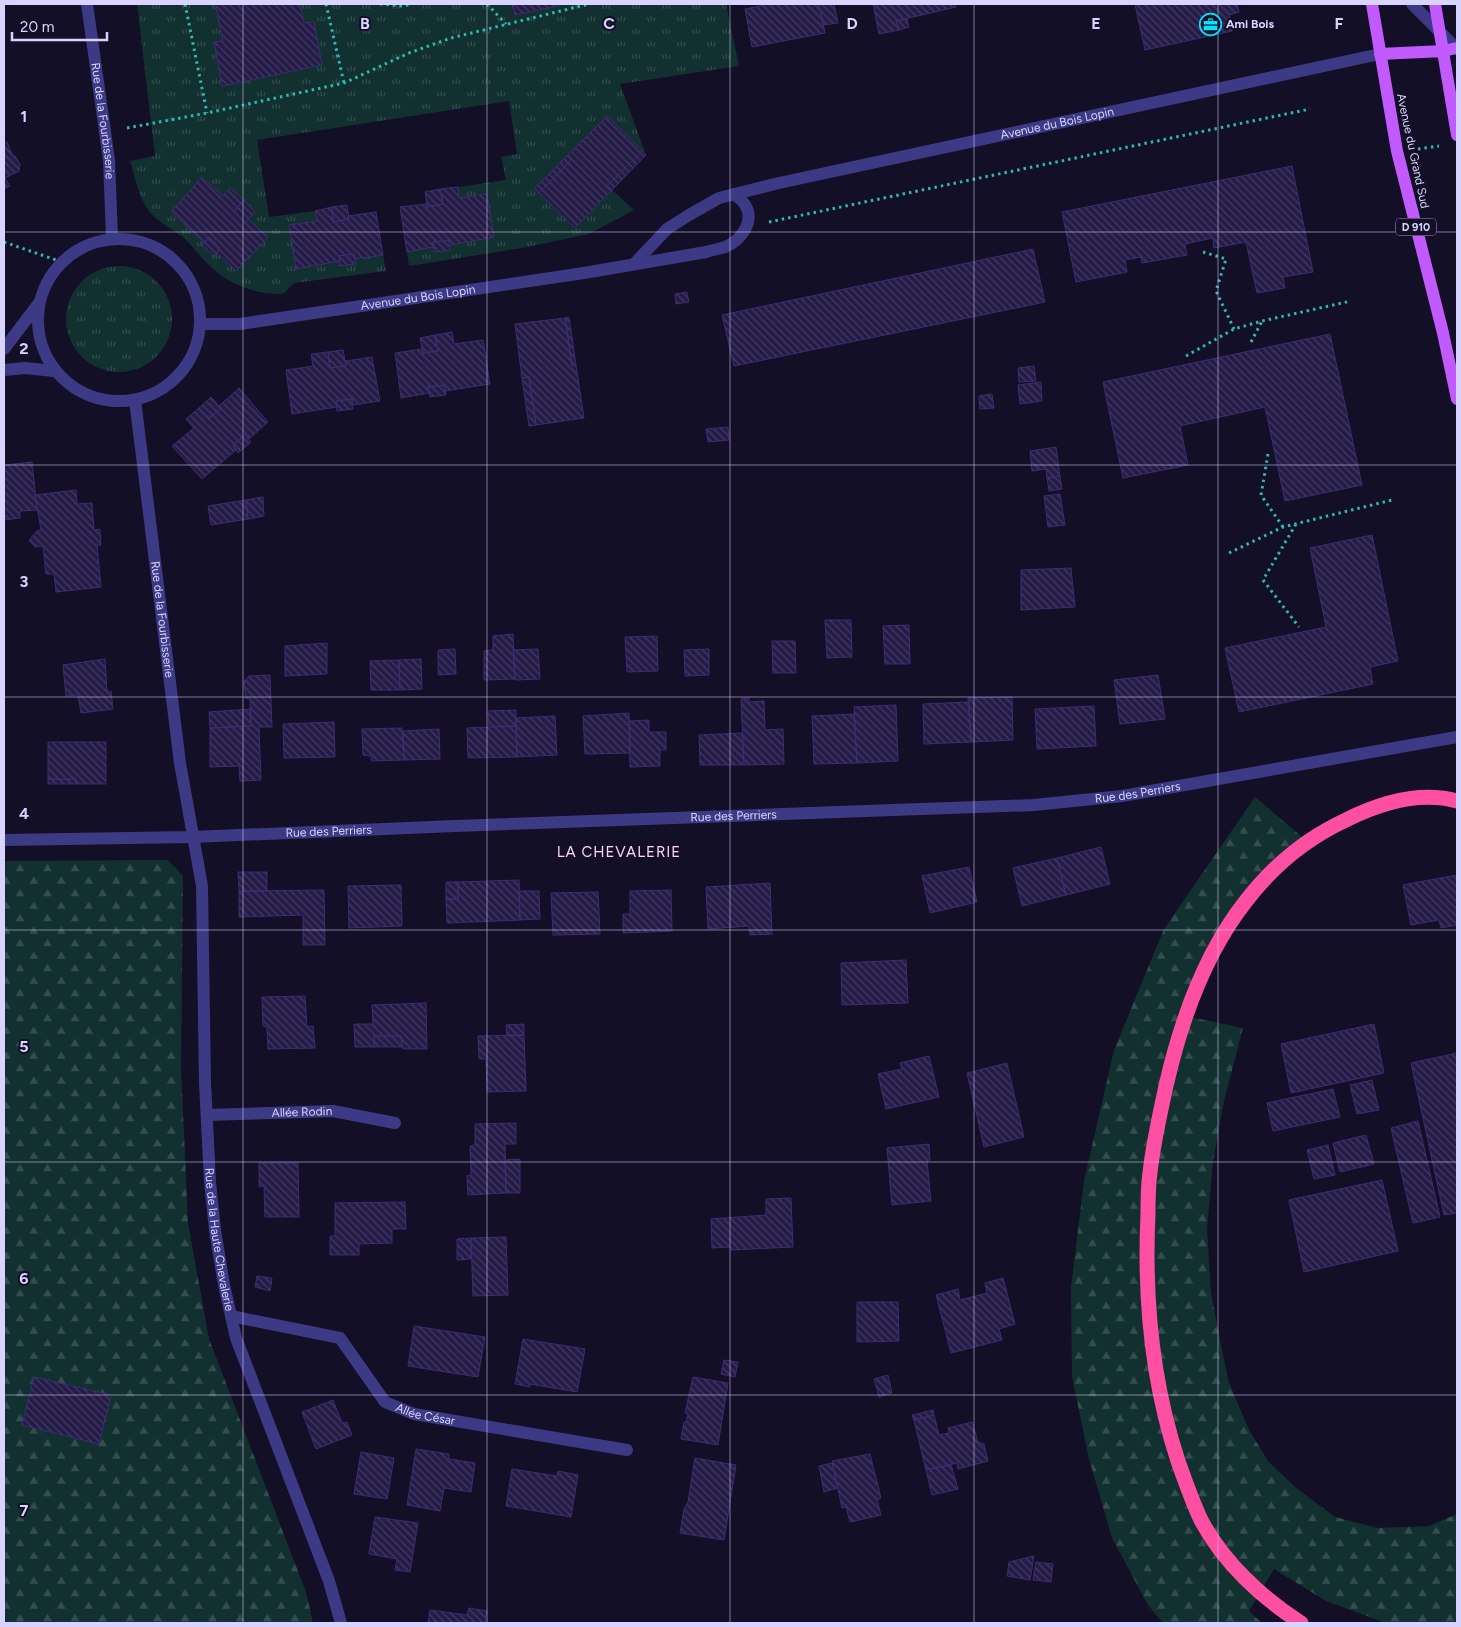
<svg xmlns="http://www.w3.org/2000/svg" width="1461" height="1627" font-family="Figtree,sans-serif">
	<defs>
		<pattern id="grass-tufts" width="24" height="20" patternUnits="userSpaceOnUse" patternTransform="scale(1.25)"><rect width="24" height="20" fill="#12302f"/><path d="M3 7l-1-3M5 7V3M7 7l1-3M15 17l-1-3M17 17v-4M19 17l1-3" fill="none" stroke="#344d4e"/></pattern>
		<pattern id="forest-firs" width="22" height="20" patternUnits="userSpaceOnUse" patternTransform="scale(1.25)"><rect width="22" height="20" fill="#12302f"/><path d="M5 1l3.5 6h-7zM16 11l3.5 6h-7z" fill="#344d4e"/></pattern>
		<pattern id="building-back-hatch" width="6" height="6" patternUnits="userSpaceOnUse" patternTransform="scale(1.25)"><rect width="6" height="6" fill="#241b47"/><path d="M-1 5l2 2M0 0l6 6M5-1l2 2" fill="none" stroke="#433b63"/></pattern>
	</defs>
	<rect width="100%" height="100%" fill="#130f26"/>
	<path fill="url(#grass-tufts)" d="M137,4H215L223,41L214,43L222,86L322,65L314,22L304,23L300,4H513L516,15L566,4H726L739,66L620,84L646,155L607,116L535,188L575,228L612,190L634,210L589,234L522,248L409,266L407,252L433,247L434,252L450,249V245L494,237L487,194L459,198L458,187L506,180L501,157L517,154L509,101L257,140L269,217L315,211L317,221L296,269L340,261L341,266L355,264V259L383,255L386,271L294,283L283,294C253,294 227,284 206,262C198,254 192,245 183,237C171,228 155,221 147,208C138,195 135,176 130,161L155,156Z
		M66 319a53 53 0 1 1 106 0a53 53 0 1 1-106 0Z"/>
	<path fill="url(#forest-firs)" d="M1255,797L1308,842L1245,902L1186,1016L1243,1028L1224,1101L1213,1162L1207,1228L1211,1293L1228,1380L1249,1430L1268,1461L1295,1487L1335,1517L1378,1528L1429,1526L1457,1514V1623H1394L1383,1622L1326,1601L1274,1569L1249,1611L1262,1623H1163L1148,1605L1112,1538L1089,1459L1072,1377L1071,1287L1084,1181L1114,1050L1164,929Z
		M168,860L183,876L181,1068L188,1223L209,1339L306,1592L313,1623H4V861Z"/>
	<path fill="url(#building-back-hatch)" stroke="#3b2d73" d="M215,4H300L304,23L314,22L322,65L222,86L214,42L223,41Z
		M513,4H566L515,15Z
		M770,4H819L825,33L752,47L745,9Z
		M819,4H834L838,23L823,25Z
		M873,4H956V7L896,21L899,30L879,34Z
		M1135,4H1237L1239,12L1229,15L1232,31L1145,50Z
		M907,19L909,27L899,30L896,21Z
		M607,116L642,151L607,186L612,190L575,228L539,193L571,160L567,156Z
		M4,142H7L13,156H15L20,164L19,171L5,178L10,186L4,189Z
		M642,151L646,155L612,190L607,186Z
		M567,156L571,160L539,193L535,188Z
		M1292,166L1313,272L1283,277L1285,288L1257,293L1246,242L1214,248L1213,238L1185,244L1187,255L1142,263L1141,257L1125,260L1127,272L1076,282L1062,212Z
		M202,177L223,196L230,188L244,200L234,212L245,222L248,219L268,237L236,271L217,253L220,248L209,237L204,242L171,212Z
		M458,187L459,198L487,194L494,237L450,245L449,240L433,242V247L407,252L400,207L427,204V207L443,204L440,189Z
		M440,189L443,204L427,207L425,192Z
		M244,200L255,212L245,222L234,212Z
		M347,205L349,219L333,222L332,207Z
		M332,207L333,222L349,219L348,216L376,212L383,255L355,259L354,254L339,256L340,261L296,269L289,225L317,221L315,211Z
		M209,237L220,248L214,256L202,245Z
		M449,240L450,250L434,252L433,242Z
		M1033,249L1045,302L734,366L722,315Z
		M354,254L356,264L340,266L339,256Z
		M687,292L689,302L676,304L675,294Z
		M569,317L576,365L572,366L565,318Z
		M565,318L572,366L576,365L584,418L536,425L529,377L522,378L515,324Z
		M452,332L454,344L483,340L490,384L445,391L444,385L428,387L429,393L401,398L395,353L422,349L423,353L438,351L435,335Z
		M1330,334L1362,485L1285,501L1265,407L1180,426L1188,465L1123,478L1103,382Z
		M435,335L438,351L423,353L420,338Z
		M343,350L346,366L330,368L328,352Z
		M328,352L330,368L346,366L345,361L372,357L380,401L352,405V399L336,401L337,407L292,414L286,370L313,366L311,354Z
		M1034,366L1036,381L1019,382L1018,368Z
		M529,377L536,425L529,426L522,378Z
		M1041,382L1042,401L1020,404L1018,385Z
		M444,385L446,395L430,397L428,387Z
		M239,388L268,422L249,439L245,435L233,445L236,450L202,479L172,446L194,428L186,419L199,408L209,418L221,408L219,406Z
		M992,394L994,408L980,409L979,396Z
		M211,397L221,408L209,418L199,408Z
		M352,399L353,409L337,411L336,401Z
		M728,427L729,440L708,442L706,429Z
		M245,435L251,442L238,453L233,445Z
		M1056,447L1060,476L1047,478L1046,469L1032,471L1030,451Z
		M32,462L37,510L20,511V518L4,520V465Z
		M1060,476L1062,489L1049,491L1047,478Z
		M76,490L77,504L92,503L94,530L100,529L101,545H97L101,587L56,592L54,574H46L43,546L35,547L29,540L37,531L41,530L35,495Z
		M1060,494L1065,525L1048,527L1044,496Z
		M263,497L264,516L248,519L246,500Z
		M246,500L248,519L211,525L208,506Z
		M1372,535L1398,661L1370,667L1373,684L1239,712L1225,648L1326,627L1310,548Z
		M1071,568L1075,607L1021,610V570Z
		M825,620H851L852,657L827,658Z
		M909,625L910,664H885L883,626Z
		M513,634L515,679L484,680V651L493,650V636Z
		M657,636L658,671L627,672L625,637Z
		M772,641H795L796,673H773Z
		M327,643V674L285,676V646Z
		M455,649L456,674L438,675V650Z
		M538,649L540,679L515,680L513,650Z
		M709,649V675L685,676L684,650Z
		M105,659L107,691H111L113,709L81,713L78,695L66,696L63,665Z
		M421,659L422,689L400,690L399,660Z
		M399,660L400,690H371L370,661Z
		M270,675L272,727H259L261,780L240,781L239,766L210,767V728L251,726L250,698L246,699L244,681L249,676Z
		M1158,675L1165,719L1120,724L1114,680Z
		M1012,697L1013,740L971,742L968,698Z
		M749,698V702L764,701L765,730L783,729L784,764L744,765L741,699Z
		M969,702L971,742L924,744L923,704Z
		M896,705L898,761L857,763L854,707Z
		M1094,706L1096,746L1037,749L1035,709Z
		M250,709L251,726L210,728L209,712Z
		M516,710V726L489,727L488,711Z
		M629,713L630,753L585,754L583,716Z
		M854,714L857,763L814,764L812,716Z
		M555,716L557,755L517,757L516,718Z
		M649,720V732H666V750H660V766L630,767L629,721Z
		M334,722L335,757L284,758L283,724Z
		M516,726L517,757L468,758L467,728Z
		M402,728L404,760L372,761L371,756L363,755L362,729Z
		M439,729L440,759L404,760L403,731Z
		M742,733L744,765H700L699,735Z
		M48,742H106V784H76V779H48Z
		M48,779H76V784H48Z
		M1101,847L1110,884L1066,895L1057,858Z
		M1057,858L1066,895L1022,906L1013,868Z
		M969,867L977,902L930,913L922,876Z
		M238,872H267V891H239Z
		M1457,875V925L1441,928L1439,920L1411,925L1403,885Z
		M519,880L520,920L447,923L446,899H458V882Z
		M446,882H458V899H446Z
		M770,883L772,934L750,935L749,926L708,929L706,887Z
		M401,885L402,926L349,928L348,886Z
		M324,890L325,945H303V915L239,917V891Z
		M671,890L672,931L623,933V914H630V891Z
		M519,891H539L540,919L520,920Z
		M598,892L600,934L553,935L551,893Z
		M906,960L908,1003L842,1005L841,963Z
		M305,996L307,1027L313,1026L315,1048L268,1049L267,1027L263,1026L262,997Z
		M426,1003L427,1049H403L401,1036H374V1047H355L354,1024H373L372,1005Z
		M524,1024V1035L507,1036L506,1025Z
		M1374,1024L1384,1073L1291,1093L1281,1044Z
		M524,1035L526,1091L487,1092L486,1059H479L478,1036Z
		M374,1036H401L402,1047H374Z
		M1457,1053V1213L1444,1215L1411,1063Z
		M929,1056L939,1097L886,1109L878,1074L902,1069L900,1063Z
		M1007,1063L1024,1137L984,1147L967,1073Z
		M1372,1080L1379,1110L1357,1114L1350,1085Z
		M1333,1089L1340,1117L1273,1131L1267,1103Z
		M1418,1121L1440,1217L1413,1223L1391,1128Z
		M516,1123V1144H505L506,1193L468,1195L467,1176L471,1175L470,1146L475,1145V1124Z
		M1366,1135L1374,1164L1340,1172L1333,1143Z
		M929,1144L930,1160L927,1161L931,1201L892,1205L887,1148Z
		M1328,1145L1335,1175L1314,1179L1307,1150Z
		M520,1159V1193H506L505,1160Z
		M259,1163H298L299,1217H265L264,1186L259,1187Z
		M1382,1180L1398,1251L1304,1272L1289,1200Z
		M791,1198L793,1247L731,1250V1247L712,1248L711,1219L766,1215V1199Z
		M405,1202L406,1229H392V1243L359,1244V1255H330V1236H335V1203Z
		M506,1237L508,1295L473,1296L471,1238Z
		M471,1238V1259L457,1260V1239Z
		M257,1276L272,1278L270,1291L255,1287Z
		M1003,1278L1015,1324L999,1329L1002,1340L951,1353L936,1295L958,1289L960,1300L987,1293L985,1283Z
		M857,1302H898L899,1341L857,1342Z
		M414,1326L485,1337L478,1377L408,1366Z
		M523,1339L585,1349L577,1392L530,1384V1387L515,1384Z
		M724,1360L738,1362L735,1377L721,1374Z
		M888,1375L892,1393L879,1397L874,1379Z
		M34,1377L111,1395L99,1444L22,1425Z
		M693,1377L728,1383L718,1445L681,1439L684,1422H686L688,1413H685Z
		M333,1400L342,1423L347,1422L352,1435L316,1449L302,1412Z
		M933,1410L934,1415L914,1420L912,1415Z
		M934,1415L939,1435L949,1433L948,1428L972,1422L978,1442L984,1444L988,1461L958,1469L957,1463L926,1470L914,1420Z
		M416,1449L449,1454V1459L475,1463L471,1492L444,1488L440,1511L407,1505Z
		M361,1452L394,1458L387,1499L354,1494Z
		M870,1454L881,1498L877,1500L881,1515L850,1522L846,1507L842,1508L832,1461Z
		M695,1458L736,1465L724,1540L680,1533L684,1509L688,1502Z
		M832,1463L838,1488L824,1492L819,1466Z
		M951,1465L958,1489L932,1495L926,1470Z
		M512,1469L557,1476L558,1471L578,1475L571,1517L506,1506Z
		M375,1517L418,1523L410,1572L395,1570L397,1559L369,1554Z
		M1034,1556L1030,1580L1007,1576L1009,1562Z
		M1036,1562L1053,1564L1051,1582L1033,1580Z
		M469,1608L487,1611L485,1623H428L430,1610L467,1615Z"/>
	<g fill="none" stroke-linecap="round" stroke-linejoin="round">
		<path stroke="#2fb8b0" stroke-width="3" stroke-dasharray="2.5 4" stroke-linecap="butt" d="M185,4L207,113
			M326,4L344,83
			M380,4L403,6L411,4
			M487,4L506,24
			M127,128L207,113L344,83L409,53L451,38L589,4
			M1418,149L1439,146
			M769,222L1310,109
			M4,242L62,262
			M1203,252L1226,259L1216,291L1234,329
			M1251,342L1262,321
			M1186,356L1234,329L1262,321L1351,301
			M1268,454L1261,495L1283,527
			M1296,524L1263,580L1299,627
			M1229,553L1283,527L1392,500"/>
		<path stroke="#3d3a85" stroke-width="12" d="M1412,4L1457,49"/>
		<g stroke="#3d3a85" stroke-width="12">
			<path id="s1" d="M87,4L109,160L112,237"/>
			<circle cx="119" cy="320" r="81"/>
			<path id="s2" d="M634,264L667,229L689,215L719,198L779,183L1380,54"/>
			<path id="s3" d="M201,324H240L584,273L706,252C712,250 719,249 725,247C742,240 757,219 743,202C741,199 737,197 734,194"/>
			<path d="M4,349L39,303"/>
			<path d="M4,370L25,368L54,371"/>
			<path id="s4" d="M135,400L180,763L202,886L205,1083L210,1182L215,1230L224,1285L236,1338L329,1581L341,1623"/>
			<path id="s5" d="M4,840L192,837L455,826L1034,805L1122,796L1457,737"/>
			<path id="s6" d="M207,1115L333,1111L395,1123"/>
			<path id="s7" d="M231,1316L340,1338L385,1402L414,1414L627,1450"/>
		</g>
		<path stroke="#c25bff" stroke-width="12" d="M1372,4L1397,151L1443,333L1457,399
			M1435,4L1457,135
			M1380,54L1443,51L1457,48"/>
		<path stroke="#ff4fa3" stroke-width="15" d="M1301,1623C1262,1598 1223,1562 1201,1520C1192,1501 1185,1481 1178,1461C1152,1382 1144,1298 1148,1214C1148,1201 1148,1186 1150,1173C1153,1144 1160,1114 1166,1086C1181,1020 1204,954 1246,901C1273,866 1307,838 1346,820C1380,803 1420,791 1457,801"/>
	</g>
	<path fill="none" stroke="#d9d4ff" stroke-width="1" stroke-opacity="0.55" d="M243,4V1623M487,4V1623M730,4V1623M974,4V1623M1218,4V1623M4,232H1457M4,465H1457M4,697H1457M4,930H1457M4,1162H1457M4,1395H1457"/>
	<defs>
		<symbol id="office-ring" viewBox="-11 -11 22 22"><circle r="9.5" fill="#130f26" stroke="#00e5ff" stroke-width="1.5"/><path d="M-6-3h4V-5.5h4V-3h4V5H-6ZM-1-4.5V-3h2v-1.5ZM-6 0V1H6V0Z" fill="#00e5ff"/></symbol>
	</defs>
	<g fill-rule="evenodd">
		<use href="#office-ring" x="1198" y="12" width="25" height="25"/>
	</g>
	<g text-anchor="middle" dominant-baseline="central" stroke-width="4" stroke-linejoin="round" paint-order="stroke">
		<rect fill="#130f26" stroke="#9e99be" stroke-width="1" x="1396" y="218.5" width="40" height="17" rx="4"/>
		<g font-size="11" font-weight="bold" fill="#d9d4ff">
			<text x="1416" y="227">D 910</text>
		</g>
		<g font-size="12" font-weight="bold" fill="#d9d4ff" stroke="#130f26" text-anchor="start">
			<text x="1226" y="24">Ami Bois</text>
		</g>
		<g font-size="12" fill="#d9d4ff" stroke="#130f26">
			<text stroke="none"><textPath href="#s1" startOffset="118">Rue de la Fourbisserie</textPath></text>
			<text stroke="none"><textPath href="#s2" startOffset="455">Avenue du Bois Lopin</textPath></text>
			<text transform="translate(1413 151) rotate(78)">Avenue du Grand Sud</text>
			<text stroke="none"><textPath href="#s3" startOffset="219">Avenue du Bois Lopin</textPath></text>
			<text stroke="none"><textPath href="#s4" startOffset="221">Rue de la Fourbisserie</textPath></text>
			<text stroke="none"><textPath href="#s5" startOffset="1135">Rue des Perriers</textPath></text>
			<text stroke="none"><textPath href="#s5" startOffset="730">Rue des Perriers</textPath></text>
			<text stroke="none"><textPath href="#s5" startOffset="325">Rue des Perriers</textPath></text>
			<text stroke="none"><textPath href="#s6" startOffset="95">Allée Rodin</textPath></text>
			<text stroke="none"><textPath href="#s4" startOffset="845">Rue de la Haute Chevalerie</textPath></text>
			<text stroke="none"><textPath href="#s7" startOffset="232">Allée César</textPath></text>
		</g>
		<g font-size="15" letter-spacing="1" fill="#ffd6f0" stroke="#130f26">
			<text x="619" y="852">LA CHEVALERIE</text>
		</g>
	</g>
	<g font-size="16" text-anchor="middle" font-weight="bold" fill="#d9d4ff" stroke="#130f26" stroke-width="4" stroke-linejoin="round" paint-order="stroke">
		<text x="365" y="29">B</text>
		<text x="609" y="29">C</text>
		<text x="852" y="29">D</text>
		<text x="1096" y="29">E</text>
		<text x="1339" y="29">F</text>
		<text x="24" y="122">1</text>
		<text x="24" y="354">2</text>
		<text x="24" y="587">3</text>
		<text x="24" y="819">4</text>
		<text x="24" y="1052">5</text>
		<text x="24" y="1284">6</text>
		<text x="24" y="1516">7</text>
	</g>
	<rect width="1461" height="1627" fill="none" stroke="#d9d4ff" stroke-width="10"/>
	<path d="M12 32v8h95v-8" fill="none" stroke="#d9d4ff" stroke-width="2.5"/>
	<text x="20" y="32" font-size="15" fill="#d9d4ff" stroke="#130f26" stroke-width="4" paint-order="stroke">20 m</text>
</svg>
